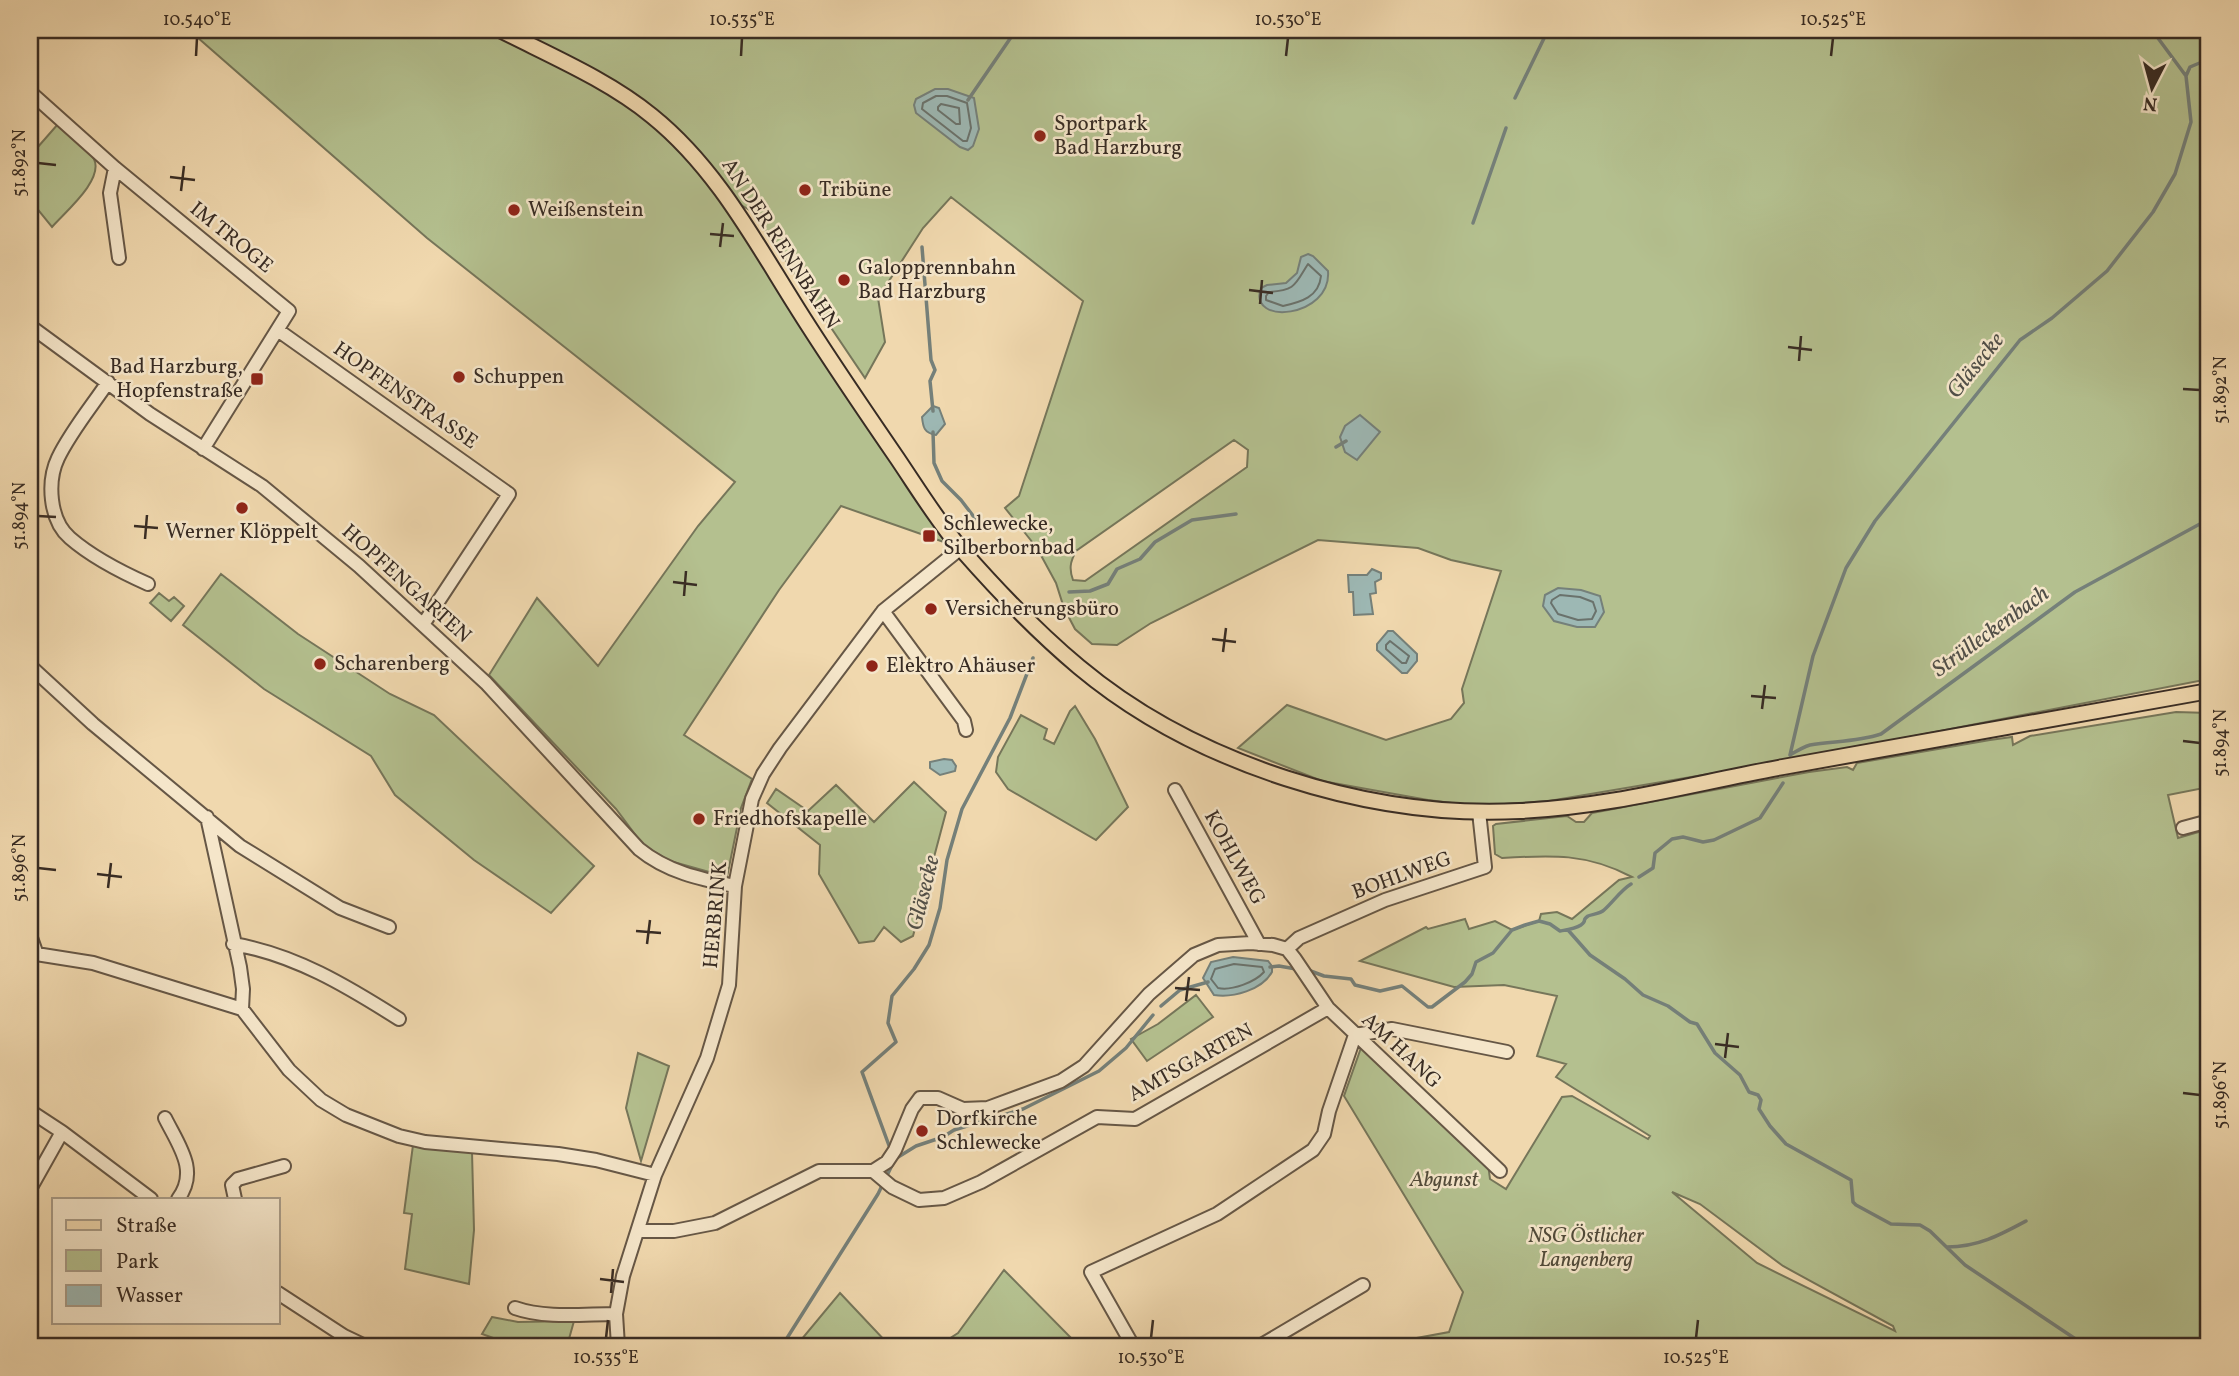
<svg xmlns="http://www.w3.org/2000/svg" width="2239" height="1376" font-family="Vollkorn,serif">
	<rect width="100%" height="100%" fill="#f0d8ae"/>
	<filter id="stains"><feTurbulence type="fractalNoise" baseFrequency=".00286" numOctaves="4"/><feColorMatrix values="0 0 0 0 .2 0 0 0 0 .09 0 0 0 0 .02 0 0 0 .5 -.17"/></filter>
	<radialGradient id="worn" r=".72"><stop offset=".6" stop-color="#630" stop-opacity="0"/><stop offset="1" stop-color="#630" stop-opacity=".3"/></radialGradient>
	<path fill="#b4c08f" stroke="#76765a" stroke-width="2" fill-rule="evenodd" d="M189,30H2209V679L1780,762L1549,801L1476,806L1428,800L1322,781L1238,748L1287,705L1386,740L1451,719L1464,703L1462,689L1501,571L1451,560L1418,548L1318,540L1151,623L1117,645L1092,644L1075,629L1064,608L1056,583L1037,548L1005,508L1019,496L1083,301L951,197L923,228L878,298L885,342L865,378L753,212L729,198L961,548L841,506L779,590L684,735L752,779L741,808L727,877L670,861L643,845L616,809L489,675L537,598L598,666L698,526L735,482L427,238ZM1234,440L1248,450L1247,467L1085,581L1073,580C1069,569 1070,562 1076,551Z
		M58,124C67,133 88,149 94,159C104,180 65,212 52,227L30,200V156Z
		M221,574L298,634L390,694L434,715L594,866L551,913L474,860L395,795L371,756L264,689L183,625Z
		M159,593L169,601L174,597L184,606L171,621L150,603Z
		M1075,706L1095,739L1128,807L1096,840L1008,789L996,772L998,757L1021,715L1047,729L1044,739L1054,744L1070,711Z
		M2176,712L2209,713V787L2168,795L2178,838L2209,829V1346H1373L1449,1332L1463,1292L1344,1096L1362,1045L1488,1164L1490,1179L1506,1189L1562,1097L1572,1096L1648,1139L1650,1136L1556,1077L1566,1064L1537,1056L1557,996L1504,985L1454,987L1360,961L1426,927L1428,929L1465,919L1469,929L1495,921L1512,930L1539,921L1541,914L1557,912L1572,919L1619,880L1632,877C1587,853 1551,855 1502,858L1495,854L1493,826L1496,824L1567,816L1576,822H1584L1592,813L1809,772L1847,767L1853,770L1857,763L1990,740L2012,737L2013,745L2030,736ZM1672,1192L1700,1204L1783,1266L1893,1326L1895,1331L1757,1263Z
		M914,782L946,812L913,936L901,942L884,927L874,941L859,943L819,874L820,845L767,803L776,789L808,811L836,785L874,822Z
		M1196,995L1213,1017L1147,1061L1131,1039L1158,1024Z
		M638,1053L669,1066L641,1161L626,1108Z
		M413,1145L472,1152L474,1230L469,1284L405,1269L412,1214L404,1213Z
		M1004,1270L1079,1346H938L958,1333Z
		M840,1293L890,1346H796Z
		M492,1317L518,1322L574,1321L567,1346L518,1344L516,1346H494L496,1339L482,1334Z"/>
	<path fill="#9db8b4" stroke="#75807a" stroke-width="2" d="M935,89H948L974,98L979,129L973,146L968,150L960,147L916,113L914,105L916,99Z
		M1308,254L1313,256L1328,271C1332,318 1247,326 1261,288L1267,285L1286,283L1297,273L1301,257Z
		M933,406L939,408L945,424L936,435C924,433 923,427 922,417Z
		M1360,415L1380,432L1357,460L1345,452L1340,437L1345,426Z
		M1372,569L1381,573V579L1375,582L1376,593L1370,594L1373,614L1354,615L1353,592H1349L1348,575H1367Z
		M1558,588L1581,590L1600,596L1604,612L1595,627H1577L1554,621L1543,606L1545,595Z
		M1388,631H1393L1417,654V661L1407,673H1402L1377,650V644Z
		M944,759L952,760L956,766L955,771L940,775L930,768V762Z
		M1233,957L1268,961L1272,966V972C1262,990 1233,998 1214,995L1203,978L1211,962Z"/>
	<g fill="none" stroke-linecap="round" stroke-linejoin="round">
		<path stroke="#6a726c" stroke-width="2" d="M936,96H947L967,103L971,128L967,141H963L922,109L923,103Z
			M941,104L959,108L960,124H956L938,110V107Z
			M1308,264L1321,276C1319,297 1301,302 1283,306L1266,300V296L1269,292C1297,290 1295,284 1308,264Z
			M1560,595L1580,597L1593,602L1596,611L1592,619L1578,620L1558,614L1551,603L1552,600Z
			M1390,641L1409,656L1406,663H1402L1386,649V645Z
			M1234,964L1262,967L1264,972C1255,982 1232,991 1218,988L1211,979L1215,969Z"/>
		<path stroke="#75807a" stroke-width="3.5" d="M2186,76L2190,67L2209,59
			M1515,98L1548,30
			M968,100L1016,30
			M1473,223L1506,128
			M922,247L931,360L935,370L930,381L933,411
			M933,432L934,463L942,481L961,500L977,521
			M1336,447L1346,441
			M1069,592L1090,591L1108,584L1117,569L1140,559L1155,542L1192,520L1236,514
			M1790,755L1813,656L1846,568L1875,521L2020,340L2052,318L2107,271L2153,212L2175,174L2191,122L2186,76L2152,30
			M1790,755C1795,752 1803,747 1810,745C1833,741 1857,742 1881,734L2075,592L2209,519
			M1639,877L1653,868L1655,853L1672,839L1683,837L1703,842L1714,840L1760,818L1783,783
			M1568,930L1590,955L1625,979L1643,995L1668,1006L1690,1022L1697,1024L1715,1053L1740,1075L1749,1092L1758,1095L1761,1100L1759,1109L1770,1126L1786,1144L1851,1180L1853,1202L1856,1205L1891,1224L1920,1225L1930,1231L1965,1265L2086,1346
			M1270,967L1279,966L1296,969
			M1308,970L1324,976L1351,979L1355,985L1380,991L1402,986L1428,1007H1432L1465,982L1472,974L1476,962L1493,953L1512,930L1525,925L1539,921L1550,924L1560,931C1566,930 1575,929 1581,925C1588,919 1581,921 1588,916C1593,914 1600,914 1604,910C1613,902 1621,890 1631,884
			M1161,1006L1180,990L1208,982
			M891,1151L862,1072L896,1042L888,1023L892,996L914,969L929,945L940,908L947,860L962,809L1010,718L1033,658
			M1947,1247C1978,1247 2000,1235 2026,1221
			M782,1346L878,1194L895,1159L916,1146L943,1137L954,1130L1023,1109L1099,1071L1126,1048L1153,1015"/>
		<defs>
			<path id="minor" d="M30,92L115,168L289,311L203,449
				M115,168L110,193L119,258
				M30,326L150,414L262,486L359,566L486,683L639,849C667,872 700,879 735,886
				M279,331L509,494L424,623
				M108,382C92,406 71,431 58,458C47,481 49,520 70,538C93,558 121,572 148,584
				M883,611L964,721L966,730
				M30,666L93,724L240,846L340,908L389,927
				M1175,790L1259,944
				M207,817L240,967L243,989L242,1009
				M2183,828L2209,821
				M30,935L36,952
				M233,944C294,954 347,986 399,1019
				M1287,949L1299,938L1385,900L1485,867L1479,812
				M30,953L93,963L242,1009L289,1070L321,1100L346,1115L399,1136L425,1142L558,1154L596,1160L655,1175
				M30,1111L62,1132L151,1199
				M165,1118C179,1146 199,1171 178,1199
				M873,1171L892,1187L919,1200L944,1198L981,1182L1097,1117L1135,1119L1328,1008
				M30,1189L62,1132
				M235,1199L232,1185L238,1179L284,1166
				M639,1231H674L715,1223L819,1171H873L887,1162L895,1150L912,1109L920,1098H938L963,1109L988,1108L1061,1081L1084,1066L1149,994L1194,955L1218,945L1251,943L1273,945L1287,949L1295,959L1328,1008L1500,1171
				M278,1293L344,1336L365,1346
				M515,1308C546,1319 584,1314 616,1314
				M618,1346L616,1314L623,1276L655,1175L707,1058L729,985L735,886L752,799L763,774L780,748L883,611L961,548
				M1133,1346L1091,1272L1217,1214L1313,1150L1324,1134L1329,1111L1355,1035L1392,1029L1507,1052
				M1260,1346L1363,1285"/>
			<path id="major" d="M500,30C551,56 608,80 652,116C714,166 752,236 794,303C827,356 862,407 897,458C918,489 938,522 962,550C998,591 1037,632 1079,667C1195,764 1369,819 1520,811C1610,807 1695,783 1783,767C1925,742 2067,717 2209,691"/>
		</defs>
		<use href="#minor" stroke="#665746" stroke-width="16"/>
		<use href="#major" stroke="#382c24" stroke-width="18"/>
		<use href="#minor" stroke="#f5e6ca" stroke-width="12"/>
		<use href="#major" stroke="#f0d8ae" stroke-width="14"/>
	</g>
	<path fill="none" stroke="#382c24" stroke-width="2.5" d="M196,56L197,38M741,56L742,38M1286,56L1288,38M1831,56L1833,38M38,163L56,165M170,177L195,180M181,191L184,166M710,234L734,236M720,247L723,223M1249,290L1273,293M1260,304L1262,280M1788,347L1812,350M1799,361L1801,336M2183,389L2200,390M38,516L56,517M134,526L158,528M145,539L147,515M673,582L697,585M684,596L686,571M1212,639L1236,642M1223,652L1226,628M1751,696L1776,698M1762,709L1765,685M2183,741L2200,743M38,868L56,870M97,874L122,877M108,888L111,863M636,931L661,933M647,944L650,920M1175,988L1200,990M1186,1001L1189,977M1715,1044L1739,1047M1725,1058L1728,1033M2183,1093L2200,1095M600,1279L624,1282M611,1293L613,1269M606,1338L608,1320M1151,1338L1153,1320M1696,1338L1698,1320"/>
	<g fill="#8f2418" stroke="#f5e6ca" stroke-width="2.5">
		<circle cx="1040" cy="136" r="7"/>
		<circle cx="805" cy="190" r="7"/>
		<circle cx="514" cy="210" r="7"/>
		<circle cx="844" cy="280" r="7"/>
		<circle cx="459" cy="377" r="7"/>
		<rect x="250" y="372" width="14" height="14" rx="3.5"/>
		<circle cx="242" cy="508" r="7"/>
		<rect x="922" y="529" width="14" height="14" rx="3.5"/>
		<circle cx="931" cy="609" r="7"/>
		<circle cx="320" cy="664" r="7"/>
		<circle cx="872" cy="666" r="7"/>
		<circle cx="699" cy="819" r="7"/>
		<circle cx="922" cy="1131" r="7"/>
	</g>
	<g text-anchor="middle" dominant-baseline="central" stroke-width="5" stroke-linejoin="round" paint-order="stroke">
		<g font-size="21" fill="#382c24" stroke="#f5e6ca" text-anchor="start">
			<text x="1054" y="124">Sportpark<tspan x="1054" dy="24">Bad Harzburg</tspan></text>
			<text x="819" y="190">Tribüne</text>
			<text x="528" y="210">Weißenstein</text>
			<text x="858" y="268">Galopprennbahn<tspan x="858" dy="24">Bad Harzburg</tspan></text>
			<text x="243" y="367" text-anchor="end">Bad Harzburg,<tspan x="243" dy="24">Hopfenstraße</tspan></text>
			<text x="473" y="377">Schuppen</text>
			<text x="943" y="524">Schlewecke,<tspan x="943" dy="24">Silberbornbad</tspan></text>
			<text x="242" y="532" text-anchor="middle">Werner Klöppelt</text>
			<text x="945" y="609">Versicherungsbüro</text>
			<text x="334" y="664">Scharenberg</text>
			<text x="886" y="666">Elektro Ahäuser</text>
			<text x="713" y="819">Friedhofskapelle</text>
			<text x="936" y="1119">Dorfkirche<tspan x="936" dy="24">Schlewecke</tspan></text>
		</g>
		<g font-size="21" fill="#382c24" stroke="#f5e6ca">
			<text transform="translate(231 238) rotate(39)">IM TROGE</text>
			<text transform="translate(780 244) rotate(57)">AN DER RENNBAHN</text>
			<text transform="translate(405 396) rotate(35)">HOPFENSTRASSE</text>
			<text transform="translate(406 584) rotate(42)">HOPFENGARTEN</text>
			<text transform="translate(1234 858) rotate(61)">KOHLWEG</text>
			<text transform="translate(1402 876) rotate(-20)">BOHLWEG</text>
			<text transform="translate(716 915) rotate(-85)">HERBRINK</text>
			<text transform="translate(1401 1051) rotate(43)">AM HANG</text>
			<text transform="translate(1191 1063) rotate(-29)">AMTSGARTEN</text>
		</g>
		<g font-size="21" font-style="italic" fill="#514a39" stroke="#f5e6ca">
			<text x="1444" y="1180">Abgunst</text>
			<text x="1586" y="1236">NSG Östlicher<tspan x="1586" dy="24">Langenberg</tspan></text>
		</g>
		<g font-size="23" font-style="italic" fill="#514f48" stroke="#f5e6ca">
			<text transform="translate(1976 366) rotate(-51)">Gläsecke</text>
			<text transform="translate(1991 632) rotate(-36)">Strülleckenbach</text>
			<text transform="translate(924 893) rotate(-76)">Gläsecke</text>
		</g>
	</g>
	<rect width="2239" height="1376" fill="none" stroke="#f0d8ae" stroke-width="77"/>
	<rect x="52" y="1198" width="228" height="126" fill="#f5e6ca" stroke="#a99c88" stroke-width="2"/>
	<rect x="66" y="1220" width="35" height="10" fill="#f0d8ae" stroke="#a99c88" stroke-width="2"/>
	<text x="116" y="1232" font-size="21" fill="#382c24">Straße</text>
	<rect x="66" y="1250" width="35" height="21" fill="#b4c08f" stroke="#a99c88" stroke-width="2"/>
	<text x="116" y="1268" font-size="21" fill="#382c24">Park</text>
	<rect x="66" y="1285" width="35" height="21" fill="#9db8b4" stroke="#a99c88" stroke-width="2"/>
	<text x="116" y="1302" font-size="21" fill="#382c24">Wasser</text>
	<g transform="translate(2152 88) rotate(186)" stroke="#f5e6ca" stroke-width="5" paint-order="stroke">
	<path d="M0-5L12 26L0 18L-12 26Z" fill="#382c24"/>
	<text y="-10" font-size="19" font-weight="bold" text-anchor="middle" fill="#382c24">N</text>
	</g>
	<rect x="38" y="38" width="2162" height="1300" fill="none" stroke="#382c24" stroke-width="2.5"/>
	<g font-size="18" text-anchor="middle" fill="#382c24">
		<text x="197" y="25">10.540°E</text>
		<text x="742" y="25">10.535°E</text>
		<text x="1288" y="25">10.530°E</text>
		<text x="1833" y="25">10.525°E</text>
		<text transform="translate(19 163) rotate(-90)" y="6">51.892°N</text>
		<text transform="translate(2220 390) rotate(-90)" y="6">51.892°N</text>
		<text transform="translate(19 516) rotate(-90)" y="6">51.894°N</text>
		<text transform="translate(2220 743) rotate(-90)" y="6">51.894°N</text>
		<text transform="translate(19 868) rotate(-90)" y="6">51.896°N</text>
		<text transform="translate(2220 1095) rotate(-90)" y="6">51.896°N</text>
		<text x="606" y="1363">10.535°E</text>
		<text x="1151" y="1363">10.530°E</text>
		<text x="1696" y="1363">10.525°E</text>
	</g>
	<rect width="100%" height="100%" filter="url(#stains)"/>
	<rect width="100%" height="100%" fill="url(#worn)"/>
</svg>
